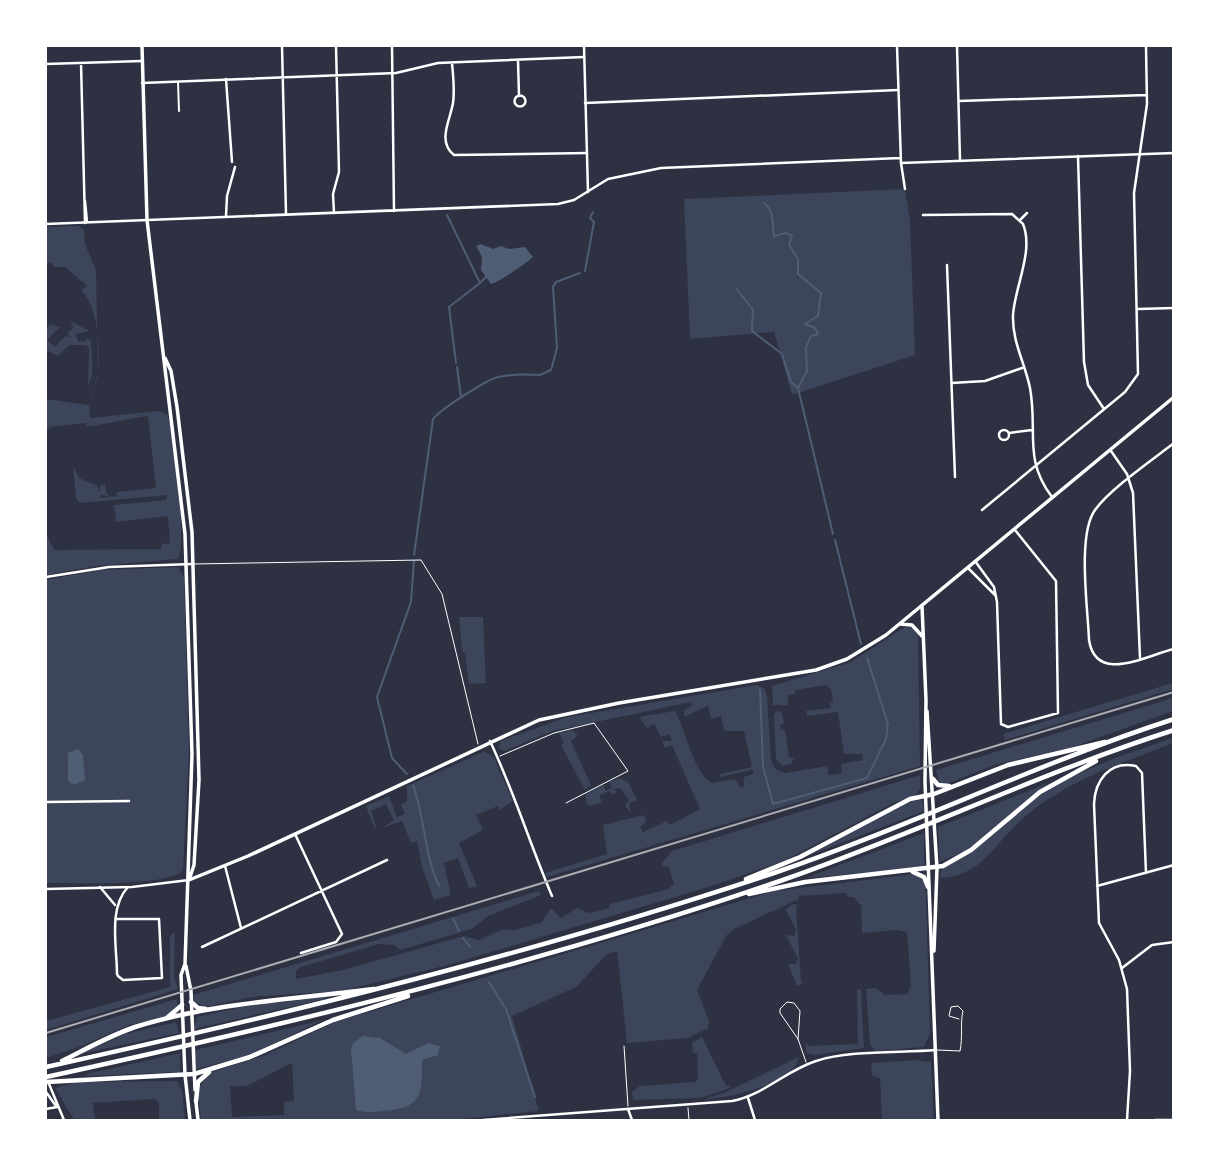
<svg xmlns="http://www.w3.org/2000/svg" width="1219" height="1166" font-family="Inter,sans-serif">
	<rect width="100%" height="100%" fill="#2d3142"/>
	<path fill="#3c4559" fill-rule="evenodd" d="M905,189L910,220L915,355L792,395L774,332L690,339L684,199Z
		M79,226L84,230L85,244L96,270L98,371L91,399C91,393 95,386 97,379C101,354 99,307 81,290L87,286L65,267H55L50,262L46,264V227Z
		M69,321L90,331L76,334L78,342L86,341L87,338L91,341C91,356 96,373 88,386L89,348L86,345H70L58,356L46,350V329L50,324L60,327L47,340L55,347L65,336L72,338L67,334L74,327Z
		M46,399L89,405L90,418L159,411L167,414C175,431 187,547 178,559L95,566L46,575V533L54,550L161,549L162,544L170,543L168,516L116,522L114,505L166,500L168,495L80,503L76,499L73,465L79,478L98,486L100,493V486L105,484L106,493L110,496L100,495V498L117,496L116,492L156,488L148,416C125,419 104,425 87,426L86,423L50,427L46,431Z
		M178,567L184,577L189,751L183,870C172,887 69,883 46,883V580L100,570Z
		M459,617H483L486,683L469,684L465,654L462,651Z
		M905,627H913L918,632L920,766L547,877L545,873L607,854L603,825L644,815L646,822L640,827L643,832L667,821L670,825L700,809L672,745L665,748L662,741H672L669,734L661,737L654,724L647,728L639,717L675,711C686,729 693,773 712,783L735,779L741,788L744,787V777L754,774L752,770L721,777L720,774L752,767L744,731H724L721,716L711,719L708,706L684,717V710L692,706L691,702L553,731L504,751L498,748L501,741L567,717L757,685L765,689L767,696L771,760L775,769L785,773L827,766L829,775L842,773L841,764L863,760L862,754H844L838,712L807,716L806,711L830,708V703L833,702L831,689L826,685L795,690V694L788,695V705H773L772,686L851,662Z
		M1173,683V689L1005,740L1003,734Z
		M1173,698V711L1070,748L994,765L947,784L939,783L936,770Z
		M777,711L782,712L784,724L780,725L781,730H785L789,757L794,759L791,764L783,766L776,760L774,714Z
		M573,730L578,736L571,741L591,785L585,790L561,745L564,744L559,733Z
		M1173,738V743C1118,765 1061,782 1017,824C991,849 980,876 940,878L942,868C980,853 1003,821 1036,798C1076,770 1128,753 1173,738Z
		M485,751L494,758L513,801L500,810L498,806L476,815L483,830L459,843L477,886L469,888L458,858L444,863L451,895L434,900L422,867L417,841L411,843L402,821L382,828L394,820L386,804L371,811L376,826L375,830L366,806L389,796L397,817L405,814L401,805L407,801V786Z
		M920,775V789L914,797L895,802L786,860L712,886L448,965L341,991L252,997L205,1007L194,1002L193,995L539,891L541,895L488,916L472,929L400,950L394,945L379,944L301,967L296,971V979L343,970L464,936L479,940L501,930H516L542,922L551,908L561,918L577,908L589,913L609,908L610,904L668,889L674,884L669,867L663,866L662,863L672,851Z
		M620,778L628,782L637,800L629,803L631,813L625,806L629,800L620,788L614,789L617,792L612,795L610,791L599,796L602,802L592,806L587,804L585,794L603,785L606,791L612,788L609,782Z
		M1048,783L965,851L940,862L938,827Z
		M919,799L923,801L924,811L813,854L881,815Z
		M924,833V867L806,878Z
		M914,874L924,880L926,892L930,1034L924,1047L876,1051L870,1045L866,989L876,988L885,995L907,994L911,986L907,932L896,930L862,933L861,906L854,897H847V893L799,896V899L734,929L726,936L697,990L709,1021L708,1028L688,1038L627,1043L617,951L606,955L576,987L512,1016L539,1111L453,1120H201L198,1089L209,1073L263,1056L335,1022L774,891ZM292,1063L294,1101L284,1102V1115L232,1117L230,1086H247Z
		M793,904L800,905L796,906L801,982H805L797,986L788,964H796L798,959L786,935L794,936L796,930L786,910L783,911Z
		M175,932L174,976L178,989L46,1030V1021L170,987V936Z
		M861,989L864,1048L814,1055L807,1053L805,1043L809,1046L858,1044L857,990Z
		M325,997V999L194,1029L197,1017L247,1006Z
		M177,999V1006L170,1016L129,1025L82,1046L46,1058V1037Z
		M323,1020L248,1056L196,1069L195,1050Z
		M176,1022L179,1033L80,1054L125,1034Z
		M702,1037L726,1086L729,1085L730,1088L700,1098L633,1100L632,1092L640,1086L695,1082L698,1078L697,1053H693L692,1043Z
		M180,1053V1072L87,1076V1074Z
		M799,1057C795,1086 724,1098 701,1100L724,1093Z
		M916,1060L931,1062L934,1120H882L880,1078L872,1076L871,1063Z
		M177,1081L182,1090L185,1120H159V1103L155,1099L93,1103L95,1120H74L55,1088L77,1082Z"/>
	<path fill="#4f5d75" d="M481,244L493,249L501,246L509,249L525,247L533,257C528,262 498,283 491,284L481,270L482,257L476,246Z
		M78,749L83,755L85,780L74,785L68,781V753Z
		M363,1036L380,1038L406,1054L428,1043L440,1046L438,1055L422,1060C422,1095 423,1108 383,1111C374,1112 365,1113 356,1110L351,1049L353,1043Z"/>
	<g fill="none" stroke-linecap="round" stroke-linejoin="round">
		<path stroke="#4f5d75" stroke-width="2" d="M764,203C775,212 772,224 774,236L786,233L792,236L789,245L798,259V274L821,293L818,316L805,324L815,328L818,334L811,336L806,347L807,371L798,388L833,534
			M447,215L480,283L449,307L456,363
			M585,271L594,222L590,218L593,212
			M480,283L486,277
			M736,288L753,310L752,331L782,354L791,382L797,387
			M457,367L461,397
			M835,540L861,644
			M414,555L433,419C441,409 486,380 498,377C513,374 527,374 540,375L551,370L557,348L553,287L556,282L580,273
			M760,690L763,767L773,804L867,778L886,739L888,724L867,658
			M407,774L392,758L377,697L411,602L414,561
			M413,785C425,818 424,854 439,886
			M453,918L459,931
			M463,938L470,947
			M489,982L506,1009L535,1097"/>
		<path stroke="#fff" stroke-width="1" d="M194,564L421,560L442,594L478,744
			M500,756L554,733L594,723L628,771L566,803
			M798,1039L800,1011L794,1003L787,1002L780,1009V1013L798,1039L806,1062
			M624,1046L628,1106
			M937,1050L960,1051C963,1037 960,1023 963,1011L958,1006L951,1007L949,1016L959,1019
			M688,1108L689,1120"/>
		<path stroke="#fff" stroke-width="2" d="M178,82L179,111"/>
		<path stroke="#fff" stroke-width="2.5" d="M282,46L286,214
			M957,46L960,160
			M518,60L519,96
			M81,63L85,223
			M452,63C453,76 455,90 453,103C450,121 437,141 454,155L587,153
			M46,64L142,61
			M226,79L232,162
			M142,83L396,73L438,63L584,57
			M514.5 101a5.5 5.5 0 1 1 11 0a5.5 5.5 0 1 1-11 0Z
			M959,101L1147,95
			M585,103L898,90
			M1078,156L1084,362L1088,385L1104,409
			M901,163L905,189
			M85,201L87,222
			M334,213L333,194L339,172L336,46
			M923,215L1012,214L1023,224C1034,251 1015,286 1013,315C1012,342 1025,363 1030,388C1038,431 1023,459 1052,497
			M226,216L227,196L235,167
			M1020,220L1027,213
			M947,265L955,477
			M1138,309L1174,308
			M952,383L985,381L1022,368
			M999 435a5 5 0 1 1 10 0a5 5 0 1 1-10 0Z
			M1009,433L1032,430
			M1174,443C1152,460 1110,489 1095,510C1077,535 1088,609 1089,640C1096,685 1147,655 1174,649
			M1111,451L1127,474L1133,493L1140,658
			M982,510L1125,392L1138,374L1134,193L1147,104L1146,46
			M975,561L994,587L997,602L1001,724L1008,727L1058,713L1056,581L1015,530
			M968,568L995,595
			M490,741C514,792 530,844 552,896
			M46,802L129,801
			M295,834L342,934L336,942L301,953
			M225,866L241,928
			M1097,886L1174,865
			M100,887L115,905
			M116,919H159L162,978L123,980L118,976L117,974C117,947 108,908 128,887
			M202,947L387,860
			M1122,968L1152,945L1174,942
			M748,1098L755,1120
			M628,1109L632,1120
			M1127,1120L1130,1071L1127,989L1119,960L1099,923L1094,804C1095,781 1109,760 1136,766L1142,773L1146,873
			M1155,1120H1174"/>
		<path stroke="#fff" stroke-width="2.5" d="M392,46L394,211
			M584,46L588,192
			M897,46L901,163L1174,153
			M46,224L558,204L574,200L608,179L661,168L900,158
			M46,577L109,567L192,564
			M46,889L132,887L189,880
			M49,1084L64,1120
			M46,1092L56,1106
			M46,1109L57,1107
			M483,1120L732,1101C764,1095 785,1071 816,1061C849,1050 900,1053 936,1050"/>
		<path stroke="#fff" stroke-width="3.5" d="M922,606L926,700
			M900,624L912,625L922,636
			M926,699L925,782L938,1120
			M927,711L937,868L934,951
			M189,880L248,856L539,720L619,703L816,670L847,659L886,635L1174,397"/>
		<path stroke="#fff" stroke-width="3.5" d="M142,46L147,220L185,534L192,754L185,964L181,975L185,1075L190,1120
			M165,358L171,371L177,407L192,532L199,780L194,865L190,877
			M186,966L191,991L195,1090
			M196,1102L198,1120"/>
		<path stroke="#fff" stroke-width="4.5" d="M933,779L938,785L949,786
			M913,872L924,877L928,887
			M746,879L800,857L910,799L934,794L1008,765L1105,742
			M749,894L805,882L943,866L971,850L1040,792L1096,761
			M191,1002L198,1008L206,1009
			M168,1017L182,1005
			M62,1061C86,1049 109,1036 135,1027C212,1003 295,999 374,989
			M46,1067C291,1013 535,953 774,873C909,827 1038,763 1174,719
			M46,1077C293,1023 540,964 780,881C913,835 1040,773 1174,730
			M46,1082L194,1074L250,1057L333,1020L408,996
			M196,1101L198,1082L209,1072"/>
		<path stroke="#abadb3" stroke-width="2" d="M46,1033L1174,692"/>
	</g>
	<rect width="1219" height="1166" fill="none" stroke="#ffffff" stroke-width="94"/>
</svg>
